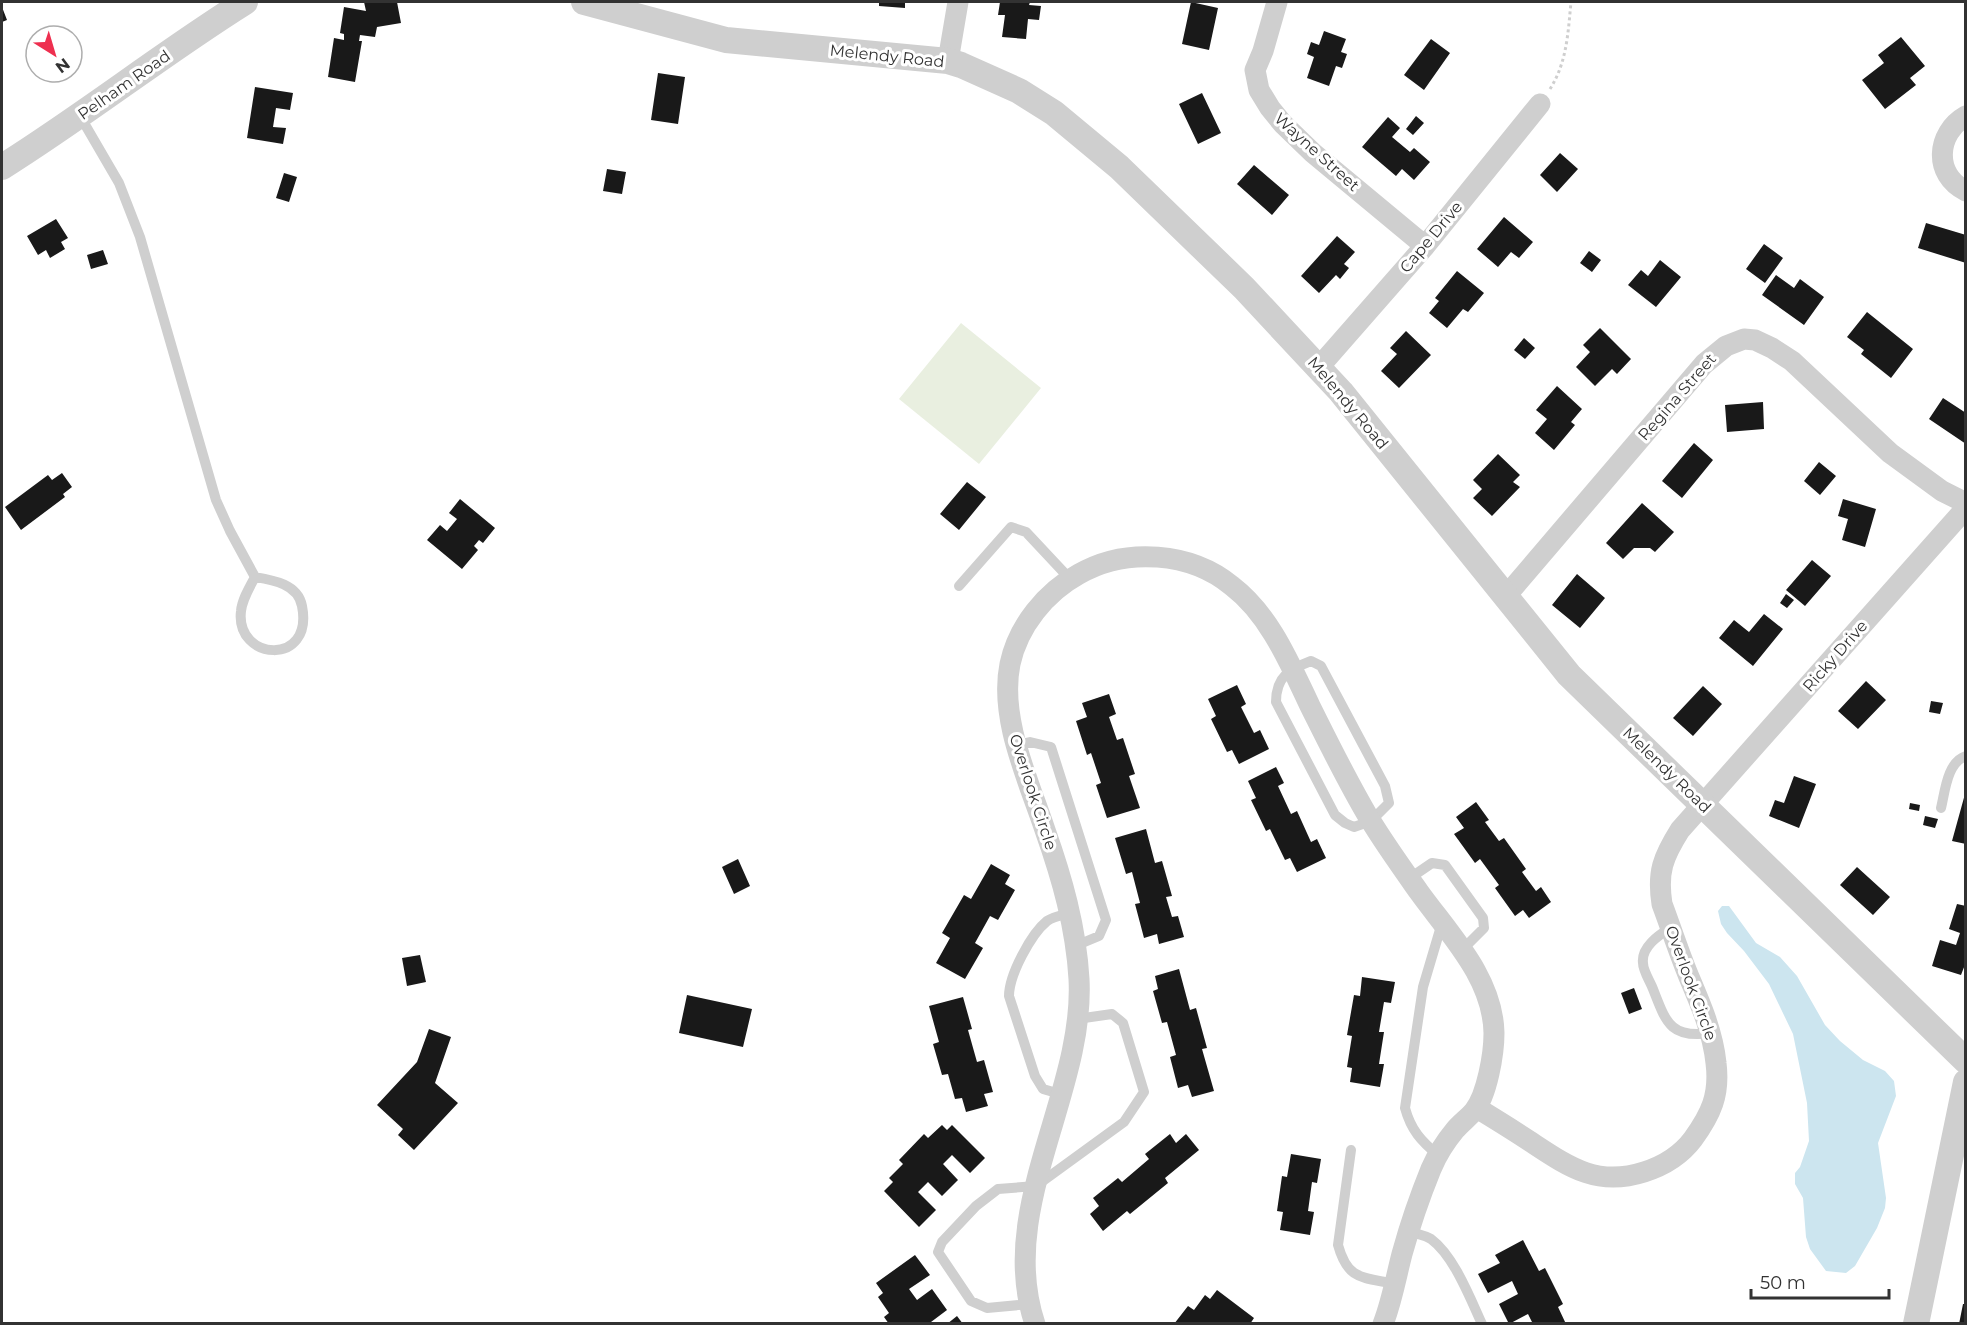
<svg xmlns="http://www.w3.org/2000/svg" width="1967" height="1325" font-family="Montserrat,sans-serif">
	<rect width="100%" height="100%" fill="#fff"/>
	<path fill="#e9efe0" d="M961,323L1041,388L979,464L899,399Z"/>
	<path fill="#cce5ef" d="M1722,906H1729L1756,943L1780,957L1797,976L1825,1025L1840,1041L1863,1060L1885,1071L1894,1081L1896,1096L1878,1143L1886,1198L1885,1208L1877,1228L1855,1266L1846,1273L1826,1271L1810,1249L1806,1237L1803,1198L1795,1184V1173L1800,1167L1809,1141L1807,1103L1793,1034L1769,984L1744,951L1727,933L1721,924L1718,911Z"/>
	<path fill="#191919" d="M364,2H397L401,23L377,27L375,37L360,35L359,41H362L355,82L328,77L334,38L344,40V34L340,33L344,7L366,11Z
		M879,2H905V8L879,6Z
		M1000,2H1030L1029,5L1041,6L1039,20L1028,19L1026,39L1002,37L1005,15H998Z
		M1191,2L1218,8L1209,50L1182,44Z
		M2,7L7,20L2,22Z
		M1324,31L1346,39L1341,52L1347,54L1342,68L1336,66L1329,86L1307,78L1314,57L1307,54L1311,42L1319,45Z
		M1901,37L1925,66L1910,78L1916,85L1885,109L1862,80L1884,63L1878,55Z
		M1431,39L1450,53L1424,90L1404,75Z
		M658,73L685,77L678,124L651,120Z
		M255,87L293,93L290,110L276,108L273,127L286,128L283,144L247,138Z
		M1202,93L1221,133L1198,144L1179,104Z
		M1416,116L1424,123L1413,135L1406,129Z
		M1388,117L1400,128L1392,137L1410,152L1414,148L1430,162L1414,180L1402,169L1396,176L1362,147Z
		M1560,153L1578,169L1557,192L1540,175Z
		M1254,165L1289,195L1272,215L1237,184Z
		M607,169L626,172L622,194L603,191Z
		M284,173L297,177L289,202L276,198Z
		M1504,217L1533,242L1519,258L1511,252L1498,267L1477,249Z
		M56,219L68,238L61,242L65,249L50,258L46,250L38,255L27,236Z
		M1926,223L1966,235V263L1918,248Z
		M1337,236L1355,252L1344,264L1349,268L1340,279L1336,275L1319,293L1301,276Z
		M1764,244L1783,258L1765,283L1746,269Z
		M103,250L108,264L91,269L87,255Z
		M1589,251L1601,260L1592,272L1580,263Z
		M1660,260L1681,277L1656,307L1628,285L1641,270L1648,276Z
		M1457,271L1484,293L1468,312L1463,309L1447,328L1429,313L1439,301L1435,298Z
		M1776,275L1794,288L1800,279L1824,297L1804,325L1762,295Z
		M1867,312L1913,349L1891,378L1861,354L1864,350L1847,337Z
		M1600,328L1631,359L1617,374L1612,369L1595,386L1576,367L1590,352L1583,345Z
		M1406,331L1431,355L1399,388L1381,371L1397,354L1390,348Z
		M1524,338L1535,348L1525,359L1514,350Z
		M1557,386L1582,409L1571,422L1575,425L1554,450L1535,433L1547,419L1536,410Z
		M1943,398L1966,413V444L1929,419Z
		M1763,402L1764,429L1727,432L1725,405Z
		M1694,443L1713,460L1682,498L1662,481Z
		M1498,454L1520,475L1513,482L1520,487L1492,516L1473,498L1482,489L1473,480Z
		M1819,462L1836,476L1820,495L1804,481Z
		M62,473L72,487L63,494L65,497L21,530L5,507L48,475L52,480Z
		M967,482L986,497L959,530L940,514Z
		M460,499L495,528L483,543L479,540L474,546L478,550L462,569L427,540L440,525L447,531L457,519L449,513Z
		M1843,499L1876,509L1865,547L1842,540L1848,519L1838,516Z
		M1642,503L1674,532L1655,552L1650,548H1634L1623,559L1606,543Z
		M1812,560L1831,576L1805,606L1786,590Z
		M1577,574L1605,598L1580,628L1552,605Z
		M1786,594L1794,600L1787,608L1780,603Z
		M1764,614L1783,629L1753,666L1719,638L1734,620L1749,632Z
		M1866,681L1886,700L1858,729L1838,711Z
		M1237,685L1246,704L1241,707L1254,733L1260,730L1269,749L1239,764L1232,750L1227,752L1211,719L1216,716L1208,699Z
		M1703,686L1722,704L1693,736L1673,718Z
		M1109,694L1116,714L1109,717L1117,740L1123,738L1135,774L1129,776L1140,808L1107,818L1096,785L1101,783L1091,753L1087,755L1076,721L1087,717L1082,703Z
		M1931,701L1943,703L1940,714L1929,712Z
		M1276,767L1284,783L1278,786L1291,814L1297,811L1311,842L1317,839L1326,858L1297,872L1290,858L1285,860L1270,829L1266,831L1251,800L1256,798L1248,781Z
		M1794,776L1816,784L1799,828L1769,816L1775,800L1784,803Z
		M1965,794H1966V844L1952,841Z
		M1476,802L1489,820L1485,822L1499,841L1504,838L1526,869L1522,872L1536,891L1541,887L1551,902L1529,918L1523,910L1515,916L1495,888L1499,885L1480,859L1475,863L1454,834L1464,828L1456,817Z
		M1910,803L1920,805L1919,811L1909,809Z
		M1925,816L1938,819L1935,828L1923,825Z
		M1146,829L1155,863L1162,861L1172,896L1166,897L1172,917L1178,916L1184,937L1159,944L1157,934L1144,938L1135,904L1140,903L1132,872L1126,874L1115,838Z
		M738,859L750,886L734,894L722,867Z
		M991,864L1010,875L1005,884L1015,890L998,920L990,916L975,943L983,948L965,979L936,963L950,938L942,933L964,895L971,899Z
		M1857,867L1890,897L1873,915L1840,885Z
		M1957,904L1966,906V962L1961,975L1932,966L1940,940L1956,945L1960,933L1949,929Z
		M420,955L426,982L407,986L402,958Z
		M1179,969L1190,1010L1196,1008L1207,1048L1202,1049L1214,1091L1192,1097L1188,1085L1178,1088L1170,1057L1176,1055L1167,1022L1162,1023L1153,991L1158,989L1155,976Z
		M1362,977L1395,982L1391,1003L1384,1002L1379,1032H1384L1379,1064H1384L1380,1087L1350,1082L1352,1068L1347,1067L1352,1036L1347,1035L1354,995L1360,996Z
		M1634,988L1642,1009L1629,1014L1621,993Z
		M687,995L752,1009L743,1047L679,1033Z
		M963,997L972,1029L968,1030L977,1062L984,1060L993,1092L984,1094L988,1106L966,1112L962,1098L955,1099L948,1074L942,1075L933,1044L939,1042L929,1006Z
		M429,1029L451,1037L435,1083L458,1103L414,1150L398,1135L403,1129L377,1105L417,1062Z
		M942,1125L947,1130L952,1125L985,1158L970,1173L952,1155L943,1164L958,1180L942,1196L928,1182L918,1192L936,1210L919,1227L884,1191L893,1182L889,1178L903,1164L899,1160L924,1134L928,1138Z
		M1170,1134L1176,1143L1186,1134L1199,1150L1165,1178L1168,1183L1130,1214L1127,1211L1103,1231L1090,1214L1099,1206L1093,1198L1118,1178L1122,1182L1149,1159L1145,1154Z
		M1291,1154L1321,1159L1317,1183L1312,1182L1308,1211L1314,1212L1310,1235L1280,1230L1283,1212L1277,1211L1282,1176L1287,1177Z
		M1523,1240L1539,1271L1545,1268L1563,1304L1558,1307L1566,1324H1533L1528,1314L1509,1324L1499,1304L1518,1294L1512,1281L1488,1293L1478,1274L1500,1263L1495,1255Z
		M915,1255L930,1275L909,1289L917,1300L932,1289L947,1310L931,1322L932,1324H889L884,1317L889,1313L878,1297L883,1293L876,1283Z
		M1217,1290L1254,1318L1250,1324L1217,1322L1216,1324H1174L1188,1306L1194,1310L1205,1295L1210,1299Z
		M1963,1304H1966V1324H1959Z
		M957,1316L963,1324H947Z"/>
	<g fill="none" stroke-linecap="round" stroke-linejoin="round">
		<path stroke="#cfcfcf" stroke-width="3" stroke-dasharray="3 3" stroke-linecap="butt" d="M1550,89C1567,62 1568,33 1571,2"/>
		<path stroke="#cfcfcf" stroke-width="10" d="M80,116L119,183L140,237L216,500L230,531L255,577C249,588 242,600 241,611C235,661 314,667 302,606C298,584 273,580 255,577
			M959,586L1011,527L1026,532L1070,579
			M1311,661L1321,666L1385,786L1389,803L1371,821L1354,827L1345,823L1335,815L1276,702C1276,676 1290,669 1311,661Z
			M1017,745L1030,742L1051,747L1106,920L1099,936L1075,946
			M1941,808C1945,792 1947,762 1966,756
			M1410,878L1432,863L1445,865L1483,918L1484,928L1462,950
			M1670,928C1659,935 1641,947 1643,963C1643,971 1650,981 1653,989C1666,1022 1670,1039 1711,1033
			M1060,1094L1043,1089L1035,1076L1009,996C1009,975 1031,934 1047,921C1053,917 1062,915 1069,913
			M1351,1150L1338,1245C1348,1281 1363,1277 1395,1284
			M1438,1155C1421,1141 1411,1130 1405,1108L1423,987L1442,923
			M1409,1231C1416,1234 1425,1235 1431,1239C1454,1256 1470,1298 1482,1324
			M1030,1304L987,1308L971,1301L938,1252L942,1242L976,1206L998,1189L1036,1186L1124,1122L1144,1092L1123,1023L1112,1014L1077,1019"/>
		<path stroke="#cfcfcf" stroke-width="21" d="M1277,2L1263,51L1255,70L1259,90L1270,108L1283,124L1313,153L1425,246
			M948,61L958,2
			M1966,116C1936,133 1933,175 1966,191
			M1319,367L1425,246L1540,104
			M1506,596L1704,364L1726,346L1744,339L1755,340L1772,348L1792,361L1890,453L1942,491L1966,503
			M1477,1108C1495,1119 1513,1130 1531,1142C1569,1167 1597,1187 1644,1172C1663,1166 1681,1155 1693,1139C1711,1114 1720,1095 1716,1063C1713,1033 1701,1005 1689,977C1679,953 1671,928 1662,904C1657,872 1663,857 1680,830L1966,508
			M1035,1324C996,1209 1085,1093 1079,979C1076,927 1062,878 1045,830C1028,779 999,718 1010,664C1018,626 1046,592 1079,574C1126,547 1191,552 1232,586C1270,615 1290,664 1310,706C1329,744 1347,781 1369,818C1384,843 1402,868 1419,892C1450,935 1493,978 1494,1033C1494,1054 1487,1095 1474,1111C1468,1118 1461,1123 1455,1130C1445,1142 1437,1155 1431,1169C1420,1196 1410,1225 1402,1254C1396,1277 1392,1301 1383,1324"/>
		<path stroke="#cfcfcf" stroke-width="26" d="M584,2L726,40L948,61L961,65L1019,91L1054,113L1119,167L1244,288L1341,392L1569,675L1966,1061
			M2,167C85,115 162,54 245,2
			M1916,1324L1966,1082"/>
	</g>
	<g text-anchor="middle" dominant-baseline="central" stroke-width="6" stroke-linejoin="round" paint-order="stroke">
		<g font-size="16" fill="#323232" stroke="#fff">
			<text transform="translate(887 56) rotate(6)">Melendy Road</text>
			<text transform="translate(124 85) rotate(-35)">Pelham Road</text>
			<text transform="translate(1317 152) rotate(42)">Wayne Street</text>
			<text transform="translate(1431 237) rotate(-50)">Cape Drive</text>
			<text transform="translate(1677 397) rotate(-49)">Regina Street</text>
			<text transform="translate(1348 403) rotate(50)">Melendy Road</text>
			<text transform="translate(1835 656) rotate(-49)">Ricky Drive</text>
			<text transform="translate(1667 770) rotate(44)">Melendy Road</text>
			<text transform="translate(1033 792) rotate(72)">Overlook Circle</text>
			<text transform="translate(1691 983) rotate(70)">Overlook Circle</text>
		</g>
	</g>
	<rect width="1967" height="1325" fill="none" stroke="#323232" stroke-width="6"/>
	<g transform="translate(54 54) rotate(143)"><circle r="28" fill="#ffffff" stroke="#adadad" stroke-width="1.5"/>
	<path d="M0-4.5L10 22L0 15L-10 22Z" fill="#ee2f4f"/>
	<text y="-9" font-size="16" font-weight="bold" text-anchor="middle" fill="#323232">N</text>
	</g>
	<path d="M1751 1289v9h138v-9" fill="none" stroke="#323232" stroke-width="3"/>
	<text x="1760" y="1289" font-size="18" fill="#323232" stroke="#ffffff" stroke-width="4.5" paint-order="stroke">50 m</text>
</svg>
